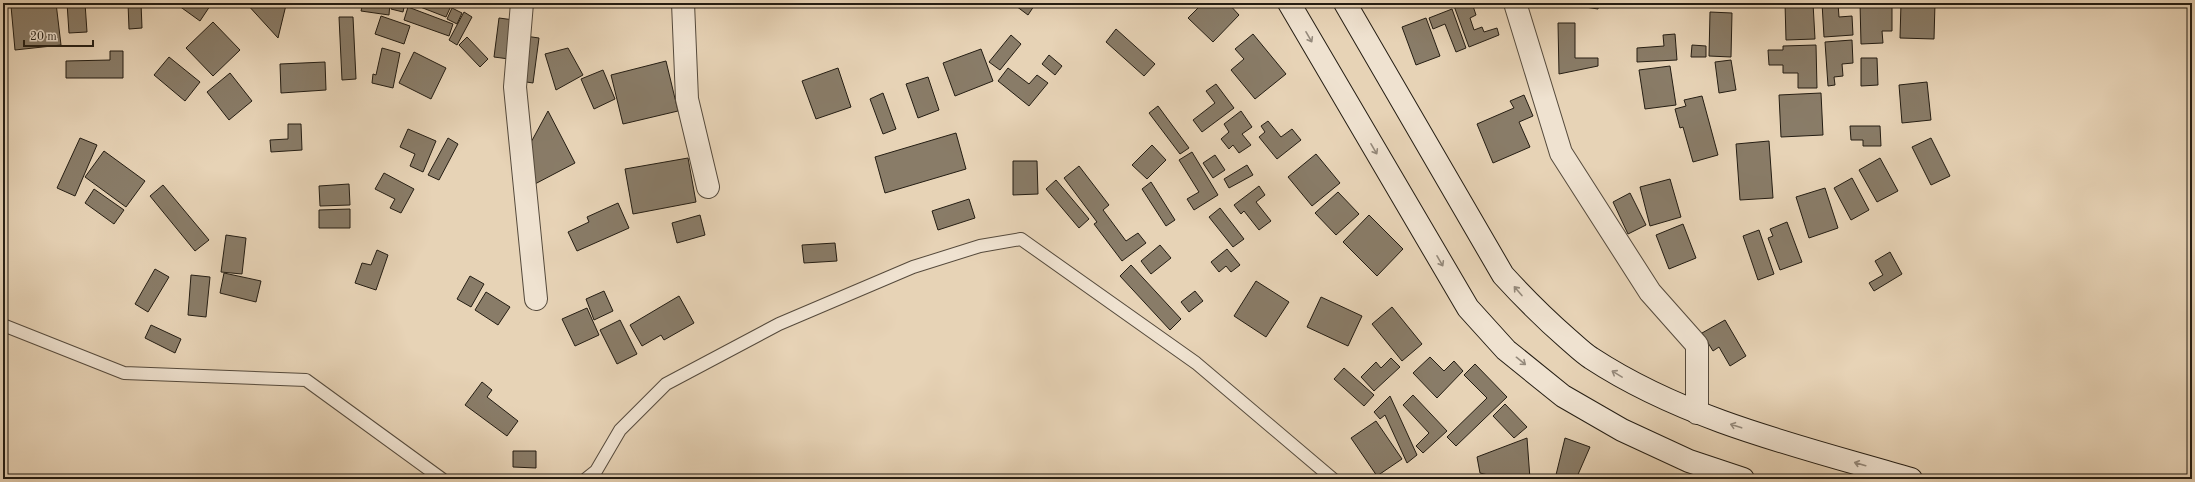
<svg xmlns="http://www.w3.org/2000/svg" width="2195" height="482" font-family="'Old Standard TT',serif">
	<rect width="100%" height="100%" fill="#e7d3b6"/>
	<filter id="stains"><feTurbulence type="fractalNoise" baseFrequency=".005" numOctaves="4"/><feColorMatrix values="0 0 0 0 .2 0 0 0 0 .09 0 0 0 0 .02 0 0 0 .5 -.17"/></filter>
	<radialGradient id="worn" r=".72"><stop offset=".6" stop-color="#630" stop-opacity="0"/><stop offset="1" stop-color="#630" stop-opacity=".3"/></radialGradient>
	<path fill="#897c68" stroke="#241d13" d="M44,3H56L61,45L15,50L11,6Z
		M67,3H85L87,32L69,33Z
		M128,3H141L142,28L129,29Z
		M175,3H212L200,21Z
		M246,3H284L286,5L278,38Z
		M363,3H390L389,15L361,11Z
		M393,3H405L403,12L391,9Z
		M410,3H437L450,8L446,17Z
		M1012,3H1036L1028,15Z
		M1203,3H1228L1239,15L1213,42L1188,18Z
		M1462,3H1472L1476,15L1470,18L1474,30L1482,27L1484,32L1497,28L1499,35L1469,47L1454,6Z
		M1585,3H1599L1598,9L1585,7Z
		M1785,3H1813L1815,39L1786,40Z
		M1822,3H1838L1839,17L1852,16L1853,35L1824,37Z
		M1860,3H1892V31H1882L1883,43L1861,44Z
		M1901,3H1935L1934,39L1900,38Z
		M408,7L453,24L449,36L404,20Z
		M452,8L462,13L457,24L447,19Z
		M1452,9L1466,48L1456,52L1445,24L1433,29L1429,18Z
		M464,12L472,17L457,45L449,40Z
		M1710,12L1732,13L1731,57L1709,56Z
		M381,16L410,26L404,44L375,34Z
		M339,17H353L356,79L342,80Z
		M499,18L514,20L509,59L494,57Z
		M1426,18L1440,56L1416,65L1402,27Z
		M213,22L240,50L213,76L186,48Z
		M1558,23H1575V58H1598V66L1559,74Z
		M1116,29L1155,64L1144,76L1106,42Z
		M1253,34L1286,74L1255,99L1231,70L1244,59L1235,49Z
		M1675,34L1677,60L1637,62V48L1664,46L1663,35Z
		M1011,35L1021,44L1000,70L989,62Z
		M525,36L539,38L533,83L520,81Z
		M467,37L488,59L480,67L459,45Z
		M1852,40L1853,63L1842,64L1843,76L1834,77L1835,85L1828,86L1825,42Z
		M1692,45L1706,46V57H1691Z
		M1816,45L1817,88H1798V73H1783V65H1769L1768,50H1783V46Z
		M382,48L400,53L393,88L372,83L373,74L376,75Z
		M568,48L583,75L556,90L545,54Z
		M981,49L993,81L955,96L943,63Z
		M110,51H123V78H66V61L110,60Z
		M414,52L446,68L431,99L399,83Z
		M1049,55L1062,66L1055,75L1042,64Z
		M169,57L200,82L185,101L154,75Z
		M1861,58H1877L1878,85L1861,86Z
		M1731,60L1736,90L1719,93L1715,62Z
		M666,61L678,111L623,124L611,75Z
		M325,62L326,90L281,93L280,64Z
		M1670,66L1676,105L1645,109L1639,70Z
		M838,68L851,107L816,119L802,81Z
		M1008,68L1029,84L1037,75L1048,83L1029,106L998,81Z
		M603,70L615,99L594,109L581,79Z
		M230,73L252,101L229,120L207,92Z
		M928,77L939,110L918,118L906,84Z
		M1927,82L1931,120L1902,123L1899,85Z
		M1216,84L1234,108L1202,132L1193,120L1215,103L1206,91Z
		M883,93L896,129L883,134L870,99Z
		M1821,93L1823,135L1781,137L1779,95Z
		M1524,95L1533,116L1519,122L1530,147L1493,163L1477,124L1514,108L1510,101Z
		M1702,96L1718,155L1693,162L1683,127L1680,128L1675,109L1686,106L1684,100Z
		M1158,106L1189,148L1180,154L1149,113Z
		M548,111L575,163L533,185L523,157Z
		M1241,111L1252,127L1242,134L1251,145L1239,153L1233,145L1229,149L1221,139L1229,132L1224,124Z
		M1268,121L1281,137L1292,129L1301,140L1277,159L1259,137L1265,132L1261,126Z
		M288,124H301L302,150L271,152L270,140L288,139Z
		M1850,126H1880L1881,146H1863V140H1851Z
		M408,129L436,141L423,172L410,166L415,154L400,147Z
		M956,133L966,169L885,193L875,157Z
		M80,138L97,145L75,196L57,188Z
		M448,138L458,144L439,180L428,175Z
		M1931,138L1950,176L1931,185L1912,147Z
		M1769,141L1773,198L1740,200L1736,144Z
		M1152,145L1166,160L1147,179L1132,165Z
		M104,151L145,181L126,207L85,177Z
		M1192,152L1218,195L1194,210L1187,199L1199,192L1179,160Z
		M1316,154L1340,183L1312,206L1288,177Z
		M1215,155L1225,170L1213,178L1203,163Z
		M688,158L696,202L633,214L625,169Z
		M1880,158L1898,191L1877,202L1859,170Z
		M1013,161H1037L1038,194L1013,195Z
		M1247,165L1253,175L1229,188L1224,179Z
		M1079,166L1109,205L1103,210L1126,241L1138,233L1146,243L1122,261L1094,224L1097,222L1064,178Z
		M384,173L414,189L401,213L390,208L395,199L375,189Z
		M1852,178L1869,210L1851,220L1834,188Z
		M1670,179L1681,217L1650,226L1640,187Z
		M1056,180L1089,219L1079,228L1046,189Z
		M1151,182L1175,220L1166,226L1142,189Z
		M349,184L350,205L320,206L319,186Z
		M163,185L209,240L195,251L150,196Z
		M1259,186L1265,195L1256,202L1271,221L1259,230L1244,211L1241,214L1234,205Z
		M1825,188L1838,228L1809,238L1796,197Z
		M94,189L124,210L114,224L85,203Z
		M1338,192L1359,214L1336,235L1315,213Z
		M1630,193L1646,225L1628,234L1613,202Z
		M969,199L975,218L938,230L932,211Z
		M618,203L629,228L577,251L568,232L589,222L587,217Z
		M1220,208L1244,239L1233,247L1209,217Z
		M350,209V228H319V210Z
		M700,215L705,235L677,243L672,223Z
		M1369,215L1403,249L1377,276L1343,242Z
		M1787,222L1802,262L1780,270L1768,238L1773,236L1770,229Z
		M1683,224L1696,258L1669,269L1656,235Z
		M1759,230L1774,274L1758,280L1743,236Z
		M226,235L246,238L242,274L221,272Z
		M835,243L837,261L804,263L802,245Z
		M1160,245L1171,258L1151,274L1141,261Z
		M1227,249L1240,265L1231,272L1226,266L1219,272L1211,262Z
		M377,250L388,255L376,290L355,283L362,263L371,265Z
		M1890,252L1902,274L1874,291L1869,283L1883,275L1875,261Z
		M1131,265L1181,319L1170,330L1120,276Z
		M155,269L169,277L148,312L135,304Z
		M224,273L261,281L256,302L220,293Z
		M191,275L210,277L206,317L188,315Z
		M470,276L484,284L471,307L457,299Z
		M1256,281L1289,302L1266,337L1234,316Z
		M604,291L613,311L594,320L586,299Z
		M1195,291L1203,301L1189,312L1181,302Z
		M486,292L510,307L498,325L475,310Z
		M679,296L694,323L664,340L661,335L642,346L630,325Z
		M1321,297L1362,316L1348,346L1307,327Z
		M1392,307L1422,344L1402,361L1372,324Z
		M587,308L599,335L575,346L562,319Z
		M620,320L637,354L617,364L600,330Z
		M1725,320L1746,356L1730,366L1719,347L1713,351L1702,333Z
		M151,325L181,339L175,353L145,338Z
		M1430,357L1444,371L1454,361L1463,371L1437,398L1413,373Z
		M1391,358L1400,367L1374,391L1361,377L1376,362L1381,368Z
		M1475,364L1507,397L1456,446L1447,437L1487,398L1464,375Z
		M1344,368L1374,395L1364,406L1334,379Z
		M482,382L492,390L487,397L518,421L507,436L465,405Z
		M1413,395L1447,431L1423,453L1416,446L1429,433L1403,405Z
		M1390,396L1417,455L1407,463L1385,415L1380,419L1374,412Z
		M1505,404L1527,427L1514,438L1493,416Z
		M1376,421L1402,459L1377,476L1351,438Z
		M1527,438L1530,479H1504L1480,473L1477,457Z
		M1565,438L1590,447L1576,479H1555Z
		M513,451H536V468L513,467Z"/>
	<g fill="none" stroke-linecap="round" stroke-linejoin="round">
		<defs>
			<path id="service" d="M3,325L124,373L306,380L442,479
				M586,479L596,471L620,430L666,384L779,324L913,267L980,246L1021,239L1196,363L1333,479"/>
			<path id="minor" d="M522,3L515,87L536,299
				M683,3L687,99L708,187"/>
			<path id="tertiary" d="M1515,3L1561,153L1650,292L1697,345V413"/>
			<path id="secondary" d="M1289,3L1468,308L1506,350L1563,396L1622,430L1689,461L1743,479
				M1345,3L1503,275C1524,298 1544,318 1568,339C1575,345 1583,353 1591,358C1687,421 1802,447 1911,479"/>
		</defs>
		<use href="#service" stroke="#554a3c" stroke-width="14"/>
		<use href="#minor" stroke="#554a3c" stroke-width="24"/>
		<use href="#tertiary" stroke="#554a3c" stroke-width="24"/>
		<use href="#secondary" stroke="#241d13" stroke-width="24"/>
		<use href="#service" stroke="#efe2d0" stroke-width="12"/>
		<use href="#minor" stroke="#efe2d0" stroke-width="22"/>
		<use href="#tertiary" stroke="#efe2d0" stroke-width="22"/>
		<use href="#secondary" stroke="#efe2d0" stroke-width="22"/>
	</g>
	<defs><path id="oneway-shaft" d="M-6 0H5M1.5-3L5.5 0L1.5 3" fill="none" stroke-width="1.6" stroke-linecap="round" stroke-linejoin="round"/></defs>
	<g stroke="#94897b">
		<use href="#oneway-shaft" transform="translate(1309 37) rotate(60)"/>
		<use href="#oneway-shaft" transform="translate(1374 149) rotate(60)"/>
		<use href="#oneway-shaft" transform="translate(1440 261) rotate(60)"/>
		<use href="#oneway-shaft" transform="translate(1518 291) rotate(-131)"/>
		<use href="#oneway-shaft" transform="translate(1521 361) rotate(39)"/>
		<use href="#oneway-shaft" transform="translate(1617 374) rotate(-149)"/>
		<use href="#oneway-shaft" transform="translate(1736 426) rotate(-162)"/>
		<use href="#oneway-shaft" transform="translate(1860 464) rotate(-164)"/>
	</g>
	<rect width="2195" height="482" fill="none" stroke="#e7d3b6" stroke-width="16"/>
	<rect x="4" y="4" width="2187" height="474" fill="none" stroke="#241d13" stroke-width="2"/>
	<rect x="8" y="8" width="2179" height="466" fill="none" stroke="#241d13"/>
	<path d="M24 40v6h69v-6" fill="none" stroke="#241d13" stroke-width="2"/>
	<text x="30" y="40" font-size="12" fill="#241d13" stroke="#efe2d0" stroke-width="3" paint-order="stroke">20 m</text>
	<rect width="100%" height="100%" filter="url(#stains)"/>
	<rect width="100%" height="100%" fill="url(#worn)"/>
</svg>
